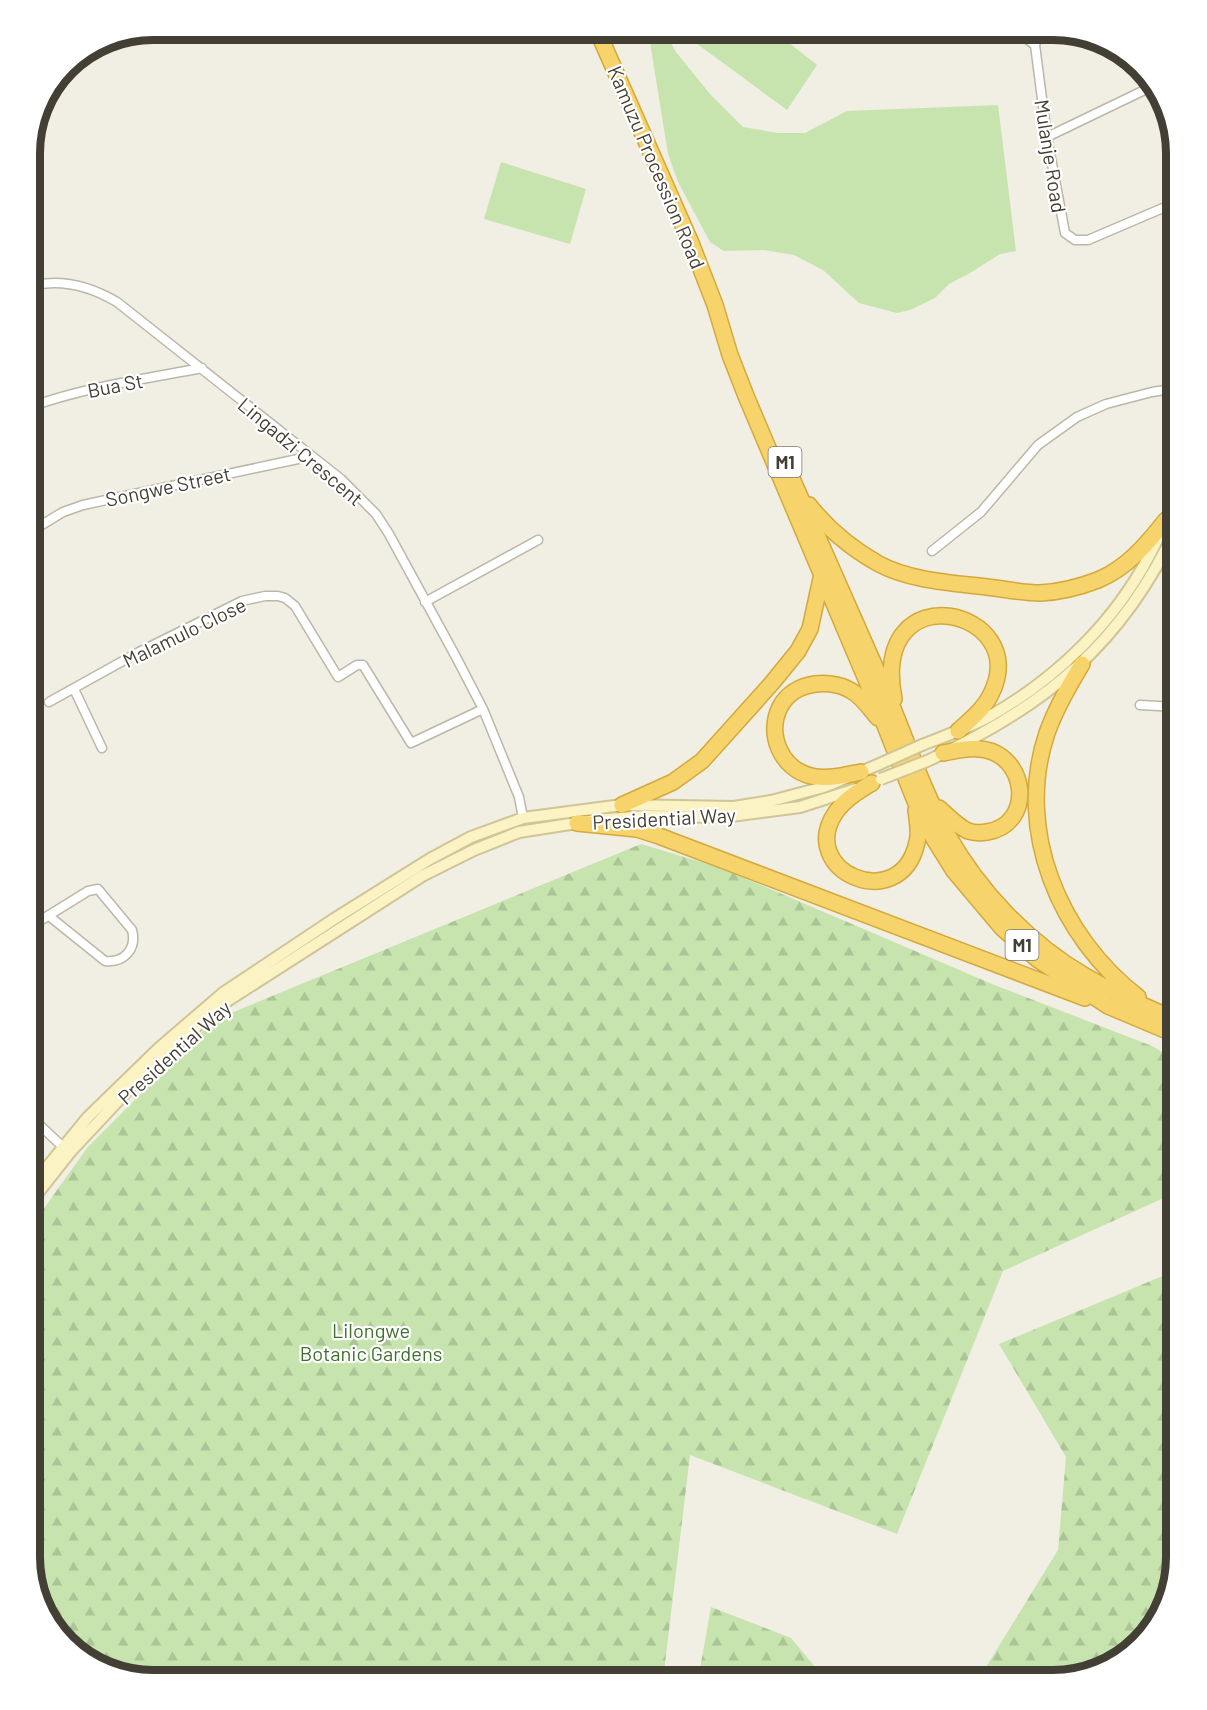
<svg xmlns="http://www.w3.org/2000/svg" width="1207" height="1710" font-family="Barlow,sans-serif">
	<defs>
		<pattern id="forest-firs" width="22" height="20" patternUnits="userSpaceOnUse" patternTransform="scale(1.5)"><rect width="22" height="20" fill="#c7e4af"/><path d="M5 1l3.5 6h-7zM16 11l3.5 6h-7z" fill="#acc597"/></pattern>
	</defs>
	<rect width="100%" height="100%" fill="#f1eee4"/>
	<path fill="url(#forest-firs)" d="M641,844L721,868L992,984L1152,1046L1177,1061V1192L1003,1271L897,1534L690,1455L663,1680H145L91,1663L47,1619L30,1557V1228L87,1148L214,1020Z
		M1177,1270V1557L1160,1619L1116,1663L1054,1680H978L1058,1550L1066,1457L999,1344Z
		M711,1607L791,1638L826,1680H698Z"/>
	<path fill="#c7e4af" d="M648,30H664L676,52L710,94L743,127L778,133H805L847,111L998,105L1016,251L1000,254L970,273L949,284L935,298L910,310L897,313L859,303L823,270L794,255L764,250L724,251L710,242L678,182L668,154Z
		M678,30H773L817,65L787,110Z
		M501,162L586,189L570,244L484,219Z"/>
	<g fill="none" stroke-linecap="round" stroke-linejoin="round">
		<defs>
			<path id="street" d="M1015,30L1035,45
				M1041,30L1035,45L1047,137L1065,233L1075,240H1088L1177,202
				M1047,137L1155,85
				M30,286C61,278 90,286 117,302L341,479L376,514L389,534L456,657L483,709L519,797L523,818
				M30,407C86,387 144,379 202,368
				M30,532L63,512L83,505L312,456
				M932,551L981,512L1038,445L1077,417L1106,404L1152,392L1177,388
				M425,602L538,540
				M74,689L102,748
				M49,702L139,652L242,601L265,596H278L285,598L295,606L338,677L357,665H363L411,743L483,709
				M1140,705L1177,707
				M30,927L88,891L98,889L132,930C137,949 124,963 105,961L49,916
				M30,1116L63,1147"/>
			<path id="secondary" d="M922,745C945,736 968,728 990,716C1056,679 1115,622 1150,554C1160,535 1168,515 1177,495
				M927,761C1043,708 1123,645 1177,526
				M30,1188L88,1117L159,1048L223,993L334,919L430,859L471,837L523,818L622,805L734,807L771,801L824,787L875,766
				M30,1203L72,1150L131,1087L181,1040L221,1005L422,876L474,850L519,832L596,820L647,816L724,817L800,807L856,789"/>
			<path id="highway" d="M597,30L691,243L715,305L730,355L746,396L874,698L915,801L934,839L954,871L1002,928L1037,959L1108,1006L1177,1035
				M782,456C817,535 852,614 887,694C906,739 922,788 946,832C978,890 1029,944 1087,977C1115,994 1146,1007 1177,1020
				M809,505C827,528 852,549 879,564C913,582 957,583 995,588C1009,590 1025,593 1040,593C1060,592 1080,587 1098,580C1127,568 1147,544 1166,520
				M1082,664C1069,686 1056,708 1047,733C1014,830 1060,937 1138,997
				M894,699C869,570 1034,609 991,694C984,709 970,720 958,731
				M861,772C846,775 827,780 811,776C782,769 766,735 780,707C794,680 834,677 856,694C865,701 871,710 878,718
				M872,783C859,791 845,799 836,812C795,871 901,917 917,842C920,832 917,820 916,810
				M622,805L673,782L702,761L772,683L798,651L810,629L822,574
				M939,808C948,816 957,826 968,831C974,833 981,833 987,832C1036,824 1027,753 980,749C967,747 955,751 943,753
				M577,823L637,829L659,836L1085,998"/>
		</defs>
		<use href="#street" stroke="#bcb7a8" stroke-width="11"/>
		<use href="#secondary" stroke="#cfc597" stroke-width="14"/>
		<use href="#highway" stroke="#d4a93c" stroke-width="18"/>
		<use href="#street" stroke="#fff" stroke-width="8"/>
		<use href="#secondary" stroke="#fbf3c4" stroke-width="10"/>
		<use href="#highway" stroke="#f6d46b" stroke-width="15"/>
		<defs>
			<path id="secondary-bridge" d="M875,766L922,745
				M881,779L927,761"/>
		</defs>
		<use href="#secondary-bridge" stroke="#cfc597" stroke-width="14" stroke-linecap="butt"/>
		<use href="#secondary-bridge" stroke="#fbf3c4" stroke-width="10"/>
	</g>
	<g text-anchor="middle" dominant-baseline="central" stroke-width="4.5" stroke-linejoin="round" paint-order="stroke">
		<g fill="#fff" stroke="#7b7972" stroke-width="1.5">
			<rect x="768.5" y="447" width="33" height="30" rx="4.5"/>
			<rect x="1005.5" y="930" width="33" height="30" rx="4.5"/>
		</g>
		<g font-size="18" font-weight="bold" fill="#433f35">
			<text x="785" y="462">M1</text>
			<text x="1022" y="945">M1</text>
		</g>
		<g font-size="20" fill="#433f35" stroke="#fff">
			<text transform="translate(1051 156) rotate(81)">Mulanje Road</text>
			<text transform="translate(657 167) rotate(67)">Kamuzu Procession Road</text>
			<text transform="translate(115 385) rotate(-11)">Bua St</text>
			<text transform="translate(301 451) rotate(40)">Lingadzi Crescent</text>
			<text transform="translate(168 486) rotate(-12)">Songwe Street</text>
			<text transform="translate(184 632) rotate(-26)">Malamulo Close</text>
			<text transform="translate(664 818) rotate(-3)">Presidential Way</text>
			<text transform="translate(174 1052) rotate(-42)">Presidential Way</text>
		</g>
		<g font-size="20" fill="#40712c" stroke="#fff">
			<text x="371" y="1330">Lilongwe<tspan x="371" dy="23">Botanic Gardens</tspan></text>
		</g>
	</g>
	<path d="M0 0H1207V1710H0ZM153 40H1053A113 113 0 0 1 1166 153V1557A113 113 0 0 1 1053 1670H153A113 113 0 0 1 40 1557V153A113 113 0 0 1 153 40Z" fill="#fff" fill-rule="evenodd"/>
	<path fill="none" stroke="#433f35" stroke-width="8" d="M153 40H1053A113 113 0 0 1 1166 153V1557A113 113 0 0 1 1053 1670H153A113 113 0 0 1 40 1557V153A113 113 0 0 1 153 40Z"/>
</svg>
